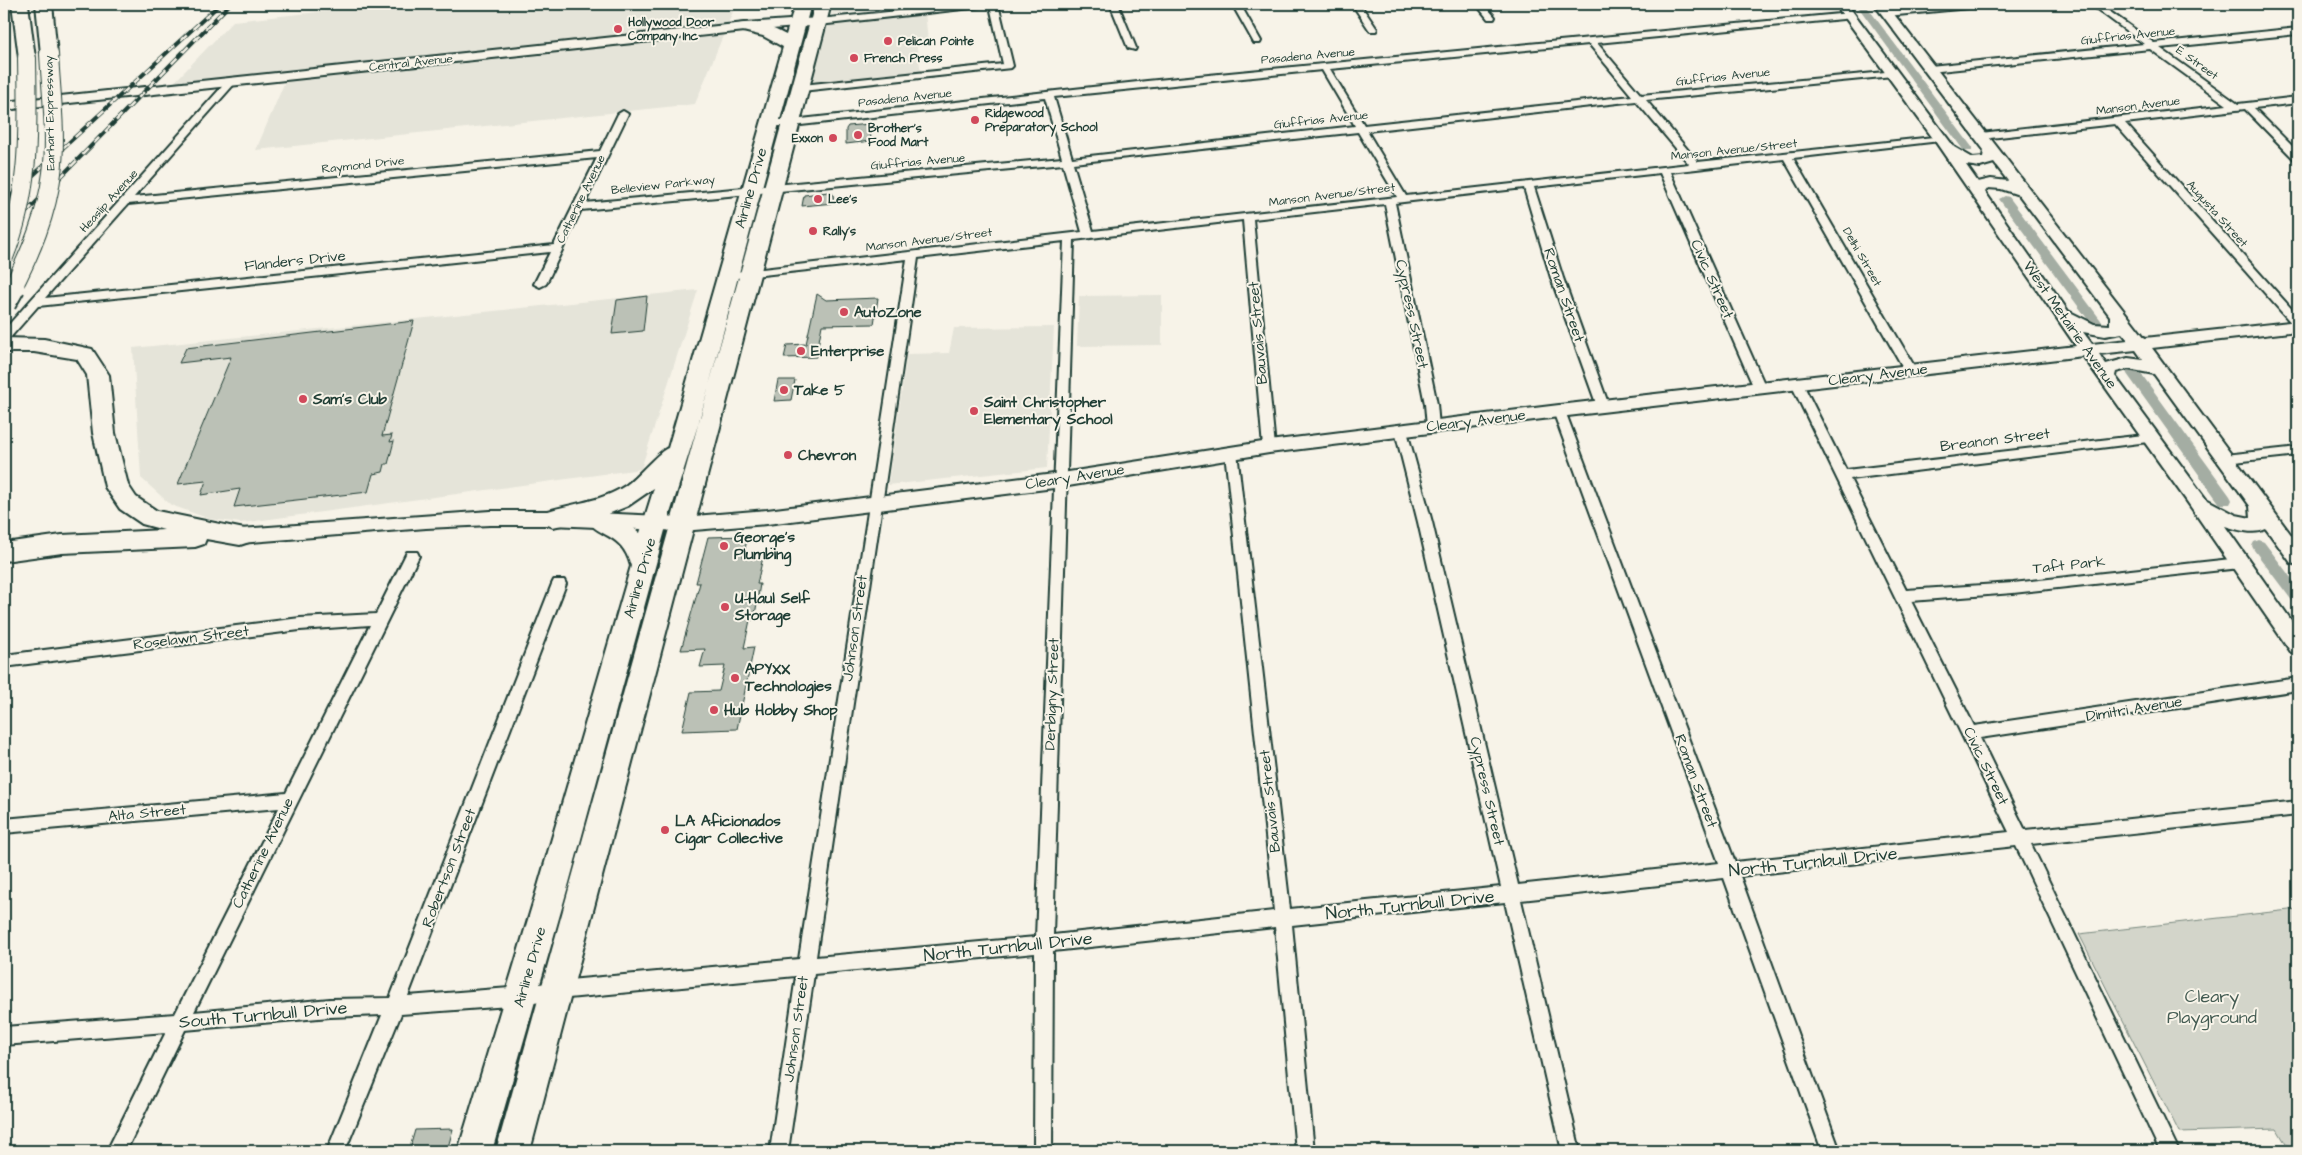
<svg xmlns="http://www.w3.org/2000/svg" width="2302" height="1155" font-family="'Architects Daughter',sans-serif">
	<rect width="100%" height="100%" fill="#f7f3e8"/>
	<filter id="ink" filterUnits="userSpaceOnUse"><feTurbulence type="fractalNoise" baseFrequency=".02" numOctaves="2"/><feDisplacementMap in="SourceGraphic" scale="10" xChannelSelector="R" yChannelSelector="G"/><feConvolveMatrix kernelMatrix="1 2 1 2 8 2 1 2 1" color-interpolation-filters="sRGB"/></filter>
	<g filter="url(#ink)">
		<path fill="#e5e4d9" d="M393,4H736L695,104L256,150L286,79L164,93L233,21Z
			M833,4H930V5L832,14Z
			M925,12L928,41L916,43L921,72L818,83L810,80L827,23Z
			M698,290L641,469L241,523L210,519L171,505L141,478L133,348Z
			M1162,295V345L1077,346L1079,296Z
			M1054,327L1047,468L888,485L907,354L949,353L954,328Z"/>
		<path fill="#d3d5ca" stroke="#79897f" d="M2298,909V1151H2290L2277,1129L2179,1132L2079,934Z"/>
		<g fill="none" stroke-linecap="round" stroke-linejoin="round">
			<path fill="#a4ada3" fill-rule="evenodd" d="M1856,4H1865L1972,147V151H1964Z
				M2005,196L2009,197L2100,319L2102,322L2100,325H2092L1999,199Z
				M2132,367L2137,368L2230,496L2232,500L2230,504H2220L2127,374L2126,371L2127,368Z
				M2259,540L2264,542L2298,587V604L2293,602L2254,550L2252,546L2254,542Z"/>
		</g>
		<path fill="#bbc1b6" stroke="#1f3d34" d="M870,124L871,141L846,144V129L848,126Z
			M828,192L833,194L834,203L802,206L804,195Z
			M817,294L826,300L878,298L874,324L822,325L816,357L784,358L787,345L806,344Z
			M647,296L643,331L612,334L617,300Z
			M414,321L382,436L392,435L390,442L394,441L388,464H385L383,472L373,474L368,492L234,507L240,489L201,495L206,481L178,484L231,357L179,363L186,348Z
			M778,380H795L791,400L774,401Z
			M748,536L743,557H763L757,584H760L756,609L753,620H750L744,648L754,647L737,729L682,731L691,692L719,691L725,666L700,667L705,649L681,650L700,583H696L708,537Z
			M453,1129L447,1151H409L415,1130Z"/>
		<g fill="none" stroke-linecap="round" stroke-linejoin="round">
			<defs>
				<path id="street" d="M967,4H998L1013,66L1011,68L802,91L797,88L802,85L1003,64L990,6L819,25L815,22L819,19Z
					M1110,4H1118L1136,48L1135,50L1128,48Z
					M1232,4H1240L1261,41L1260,43H1254Z
					M1352,4H1360L1377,29L1376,31H1370Z
					M1476,4H1484L1495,17L1494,19H1488Z
					M1955,4H1983L1979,7L1887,16L1883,13L1887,10Z
					M2090,4H2099L2154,43L2298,28V34L2160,48L2238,104L2298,97V103L2254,108L2298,152V160L2294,159L2245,109L2125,123L2298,316V327L2294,326L2115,124L1981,139L1976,136L1981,133L2227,105L2150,49L1930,72L1925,69L1930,66L2144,44Z
					M1850,13L1854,16L1853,18L1597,43L1641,95L1896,71L1898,73L1893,76L1646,100L1698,162L1943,136L1945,138L1940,141L1793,158L1917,371L1915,374L1911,375L1905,371L1784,159L1670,172L1766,388L1760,392L1754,388L1660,173L1534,187L1563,278L1609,406L1603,410L1597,406L1551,278L1524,188L1395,203L1437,404L1439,427L1433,431L1427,427L1425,404L1385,204L1253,219L1275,447L1269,451L1263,447L1243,220L1074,240L1053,935L1274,911L1225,452L1227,449H1235L1237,452L1290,909L1501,887L1418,522L1395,431L1397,428H1405L1407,431L1432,522L1518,885L1719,863L1553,411L1555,408L1559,407L1565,411L1735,862L2009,832L1791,384L1793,381L1797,380L1803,384L1846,470L2152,434L2156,435L2158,438L2156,441L1850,479L1906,590L2013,583L2240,558L2245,559L2247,563L2245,567L2240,568L2013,593L1911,601L1974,726L2298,678V690L1980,738L2025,830L2298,801V815L2031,844L2179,1151H2160L2016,846L1740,876L1840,1151H1822L1724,878L1521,900L1580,1151H1562L1505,902L1292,925L1314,1151H1296L1275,927L1053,951L1052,1151H1034L1035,953L814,974L788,1151H770L796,976L558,999L522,1005L401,1014L345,1151H327L382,1015L330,1017L185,1030L126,1151H107L166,1032L4,1045V1027L175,1014L279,808L4,833V819L286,793L370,625L300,630L4,667V655L300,618L376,614L407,552H417L419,556L194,1012L330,999L390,998L552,584L554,580H564L566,584L408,996L522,987L558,981L799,959L907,259L727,279L721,276L727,273L1082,232L1063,164L581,210L546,284L540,287L534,284L550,252L38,306L9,339H4V330L228,80L236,82L134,197L600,151L618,114L623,111L628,114L585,203L1062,158L1045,98L792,126H769L764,123L769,120H792L1147,81ZM1589,44L1632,96L1364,125L1330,69ZM1322,70L1355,126L1072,158L1054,97ZM1636,101L1689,164L1406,196L1367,131ZM1358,132L1397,197L1093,231L1073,163ZM597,158L554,245L45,298L128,204ZM1064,241L1036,937L816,957L918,258Z
					M2298,447V455L2225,463L2219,459L2225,455Z"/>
				<path id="secondary" d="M1835,4H1847L1954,147L1973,158L1983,157L1984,150L1874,4H1886L2145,338L2298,321V331L2152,348L2298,544V565L2291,563L2266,529C2254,535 2238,530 2225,526L2298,630V654L2291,652L2186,500L2083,356L1559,417L1269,453L1062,487L767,524L682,531L553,525H490L426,528L240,543L233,541L230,536L233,531L240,529L490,511H553L682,517L767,510L1062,473L1269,441L1559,405L2076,346L1935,141ZM1994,163L2008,181L1991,179L1978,182L1966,165L1980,167ZM1988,188L2001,189L2019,195L2110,316V325L2094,324L2068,311L1985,192ZM2083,332L2105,336L2122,333L2128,340L2092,344ZM2136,350L2143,360L2128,358L2106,364L2099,354ZM2128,369L2154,374L2250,506L2251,518L2236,515L2206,499L2115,376L2116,372Z
					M819,18L825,22L823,25L745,31L4,110V102L745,23Z"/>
				<path id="highway" d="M12,4H28L35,58L33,61H21L19,58Z
					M36,4H52L57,54L55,57H43L41,54Z
					M795,4H811L701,415L667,523L569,883L492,1151H458L539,883L631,566C622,531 596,538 588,519L553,527L545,524L541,518L545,512C572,503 601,502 625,486C637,478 660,450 668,448L783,47L763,36L739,30L737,27L739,24C754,20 774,28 786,35ZM654,488L640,533L631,526L608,514L628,506Z
					M815,4H831L530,1151H496Z
					M4,338L44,339L92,349L109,375L115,433L128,485L136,497L157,511L249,530L252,536L249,542L240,545L206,539L204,544L195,547L62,553L4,561V543L62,535L164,530L142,524L120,509L105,487L93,433L87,375L77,359L34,352H4Z"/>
			</defs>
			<use href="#street" stroke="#1f3d34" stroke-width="4"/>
			<use href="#secondary" stroke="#1f3d34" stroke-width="4"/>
			<use href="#highway" stroke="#1f3d34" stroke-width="4"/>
			<use href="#street" fill="#f7f3e8" fill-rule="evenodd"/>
			<use href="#secondary" fill="#f7f3e8" fill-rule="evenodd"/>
			<use href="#highway" fill="#f7f3e8" fill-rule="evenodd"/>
			<defs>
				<path id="rail" d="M4,202L220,4
					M4,235L230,4"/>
			</defs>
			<use href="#rail" stroke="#1f3d34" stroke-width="4"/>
			<use href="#rail" stroke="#f7f3e8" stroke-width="2.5" stroke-dasharray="8" stroke-linecap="butt"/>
			<defs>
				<path id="highway-bridge-far1" d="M4,257C31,191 28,128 27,58
					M12,289C31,252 47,214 52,173C57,134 51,93 49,54"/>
				<path id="highway-bridge" d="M4,303L13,287"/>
			</defs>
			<use href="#highway-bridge-far1" stroke="#1f3d34" stroke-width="20" stroke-linecap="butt"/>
			<use href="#highway-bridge" stroke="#1f3d34" stroke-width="27" stroke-linecap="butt"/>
			<use href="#highway-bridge-far1" stroke="#f7f3e8" stroke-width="18"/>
			<use href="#highway-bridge" stroke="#f7f3e8" stroke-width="23"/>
		</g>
	</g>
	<g fill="#d1495b" stroke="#f7f3e8" stroke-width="2">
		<circle cx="618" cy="29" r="5"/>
		<circle cx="888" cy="41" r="5"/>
		<circle cx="854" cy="58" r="5"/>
		<circle cx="975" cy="120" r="5"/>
		<circle cx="858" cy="135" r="5"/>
		<circle cx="833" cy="138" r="5"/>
		<circle cx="818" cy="199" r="5"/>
		<circle cx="813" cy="231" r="5"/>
		<circle cx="844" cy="312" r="5"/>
		<circle cx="801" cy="351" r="5"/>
		<circle cx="784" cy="390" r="5"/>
		<circle cx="303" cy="399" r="5"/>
		<circle cx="974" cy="411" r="5"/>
		<circle cx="788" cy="455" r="5"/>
		<circle cx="724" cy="546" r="5"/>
		<circle cx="725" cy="607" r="5"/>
		<circle cx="735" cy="678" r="5"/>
		<circle cx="714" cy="710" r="5"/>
		<circle cx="665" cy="830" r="5"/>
	</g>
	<g text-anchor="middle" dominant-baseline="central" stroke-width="4" stroke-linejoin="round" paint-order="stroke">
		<g font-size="12" font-weight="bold" fill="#1f3d34" stroke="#f7f3e8" text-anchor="start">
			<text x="628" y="22">Hollywood Door<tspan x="628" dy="14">Company Inc</tspan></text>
			<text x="898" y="41">Pelican Pointe</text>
			<text x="864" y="58">French Press</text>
			<text x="985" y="113">Ridgewood<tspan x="985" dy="14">Preparatory School</tspan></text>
			<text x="868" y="128">Brother's<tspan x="868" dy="14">Food Mart</tspan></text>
			<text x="823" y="138" text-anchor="end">Exxon</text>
			<text x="828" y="199">Lee's</text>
			<text x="823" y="231">Rally's</text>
		</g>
		<g font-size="12" fill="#1f3d34" stroke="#f7f3e8">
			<text transform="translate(2128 36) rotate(-6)">Giuffrias Avenue</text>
			<text transform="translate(1308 56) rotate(-5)">Pasadena Avenue</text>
			<text transform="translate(411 63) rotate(-6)">Central Avenue</text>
			<text transform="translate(2197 63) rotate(36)">E Street</text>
			<text transform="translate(1723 77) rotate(-6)">Giuffrias Avenue</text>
			<text transform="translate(905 98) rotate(-6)">Pasadena Avenue</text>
			<text transform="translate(2138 106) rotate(-7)">Manson Avenue</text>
			<text transform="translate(50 113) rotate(-91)">Earhart Expressway</text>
			<text transform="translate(1321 120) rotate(-6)">Giuffrias Avenue</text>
			<text transform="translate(1734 150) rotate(-6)">Manson Avenue/Street</text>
			<text transform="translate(918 162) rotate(-5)">Giuffrias Avenue</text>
			<text transform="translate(363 165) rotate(-6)">Raymond Drive</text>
			<text transform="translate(663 185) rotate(-6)">Belleview Parkway</text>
			<text transform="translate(1332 195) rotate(-7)">Manson Avenue/Street</text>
			<text transform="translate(581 199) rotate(-64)">Catherine Avenue</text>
			<text transform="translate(109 201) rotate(-48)">Heaslip Avenue</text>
			<text transform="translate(2217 214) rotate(48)">Augusta Street</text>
			<text transform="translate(929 240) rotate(-7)">Manson Avenue/Street</text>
			<text transform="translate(1862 257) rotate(60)">Delhi Street</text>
		</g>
		<g font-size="15" fill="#1f3d34" stroke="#f7f3e8">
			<text transform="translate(751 188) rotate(-74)">Airline Drive</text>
			<text transform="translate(295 261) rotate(-6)">Flanders Drive</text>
			<text transform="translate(1712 279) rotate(66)">Civic Street</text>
			<text transform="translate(1564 295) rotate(71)">Roman Street</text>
			<text transform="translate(1412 314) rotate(78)">Cypress Street</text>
			<text transform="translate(2070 325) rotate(55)">West Metairie Avenue</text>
			<text transform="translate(1258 333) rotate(-95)">Bauvais Street</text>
			<text transform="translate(1878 375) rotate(-7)">Cleary Avenue</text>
			<text transform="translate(1476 421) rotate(-7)">Cleary Avenue</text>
			<text transform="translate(1995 440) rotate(-7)">Breanon Street</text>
			<text transform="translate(1075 477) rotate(-9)">Cleary Avenue</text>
			<text transform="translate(2069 565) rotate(-6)">Taft Park</text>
			<text transform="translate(640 578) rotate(-74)">Airline Drive</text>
			<text transform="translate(855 628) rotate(-82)">Johnson Street</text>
			<text transform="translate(191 638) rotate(-7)">Roselawn Street</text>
			<text transform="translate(1052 694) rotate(-88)">Derbigny Street</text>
			<text transform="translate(2134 709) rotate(-9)">Dimitri Avenue</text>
			<text transform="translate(1986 766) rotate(64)">Civic Street</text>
			<text transform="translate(1696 781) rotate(70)">Roman Street</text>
			<text transform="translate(1487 791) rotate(77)">Cypress Street</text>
			<text transform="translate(1270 801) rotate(-96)">Bauvais Street</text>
			<text transform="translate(147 813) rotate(-5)">Alta Street</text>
			<text transform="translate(263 853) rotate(-64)">Catherine Avenue</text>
			<text transform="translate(449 868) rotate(-69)">Robertson Street</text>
			<text transform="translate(530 967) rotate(-74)">Airline Drive</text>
			<text transform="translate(796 1029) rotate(-82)">Johnson Street</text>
		</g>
		<g font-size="15" font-weight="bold" fill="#1f3d34" stroke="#f7f3e8" text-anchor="start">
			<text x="854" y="312">AutoZone</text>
			<text x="811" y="351">Enterprise</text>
			<text x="794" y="390">Take 5</text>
			<text x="313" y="399">Sam's Club</text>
			<text x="984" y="402">Saint Christopher<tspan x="984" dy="17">Elementary School</tspan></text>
			<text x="798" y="455">Chevron</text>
			<text x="734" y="537">George's<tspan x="734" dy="17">Plumbing</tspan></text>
			<text x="735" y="598">U-Haul Self<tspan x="735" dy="17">Storage</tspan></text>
			<text x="745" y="669">APYXX<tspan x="745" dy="17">Technologies</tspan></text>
			<text x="724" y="710">Hub Hobby Shop</text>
			<text x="675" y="821">LA Aficionados<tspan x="675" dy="17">Cigar Collective</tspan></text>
		</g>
		<g font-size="18" fill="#1f3d34" stroke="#f7f3e8">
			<text transform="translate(1813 862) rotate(-6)">North Turnbull Drive</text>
			<text transform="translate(1410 905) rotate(-6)">North Turnbull Drive</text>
			<text transform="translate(1008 947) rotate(-6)">North Turnbull Drive</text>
			<text transform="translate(263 1015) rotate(-5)">South Turnbull Drive</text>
		</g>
		<g font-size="18" fill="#435b52" stroke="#f7f3e8">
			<text x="2212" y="996">Cleary<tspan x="2212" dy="21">Playground</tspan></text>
		</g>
	</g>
	<rect width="2302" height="1155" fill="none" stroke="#f7f3e8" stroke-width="20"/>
	<rect x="10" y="10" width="2282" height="1135" fill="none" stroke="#1f3d34" stroke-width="2" filter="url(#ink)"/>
</svg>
